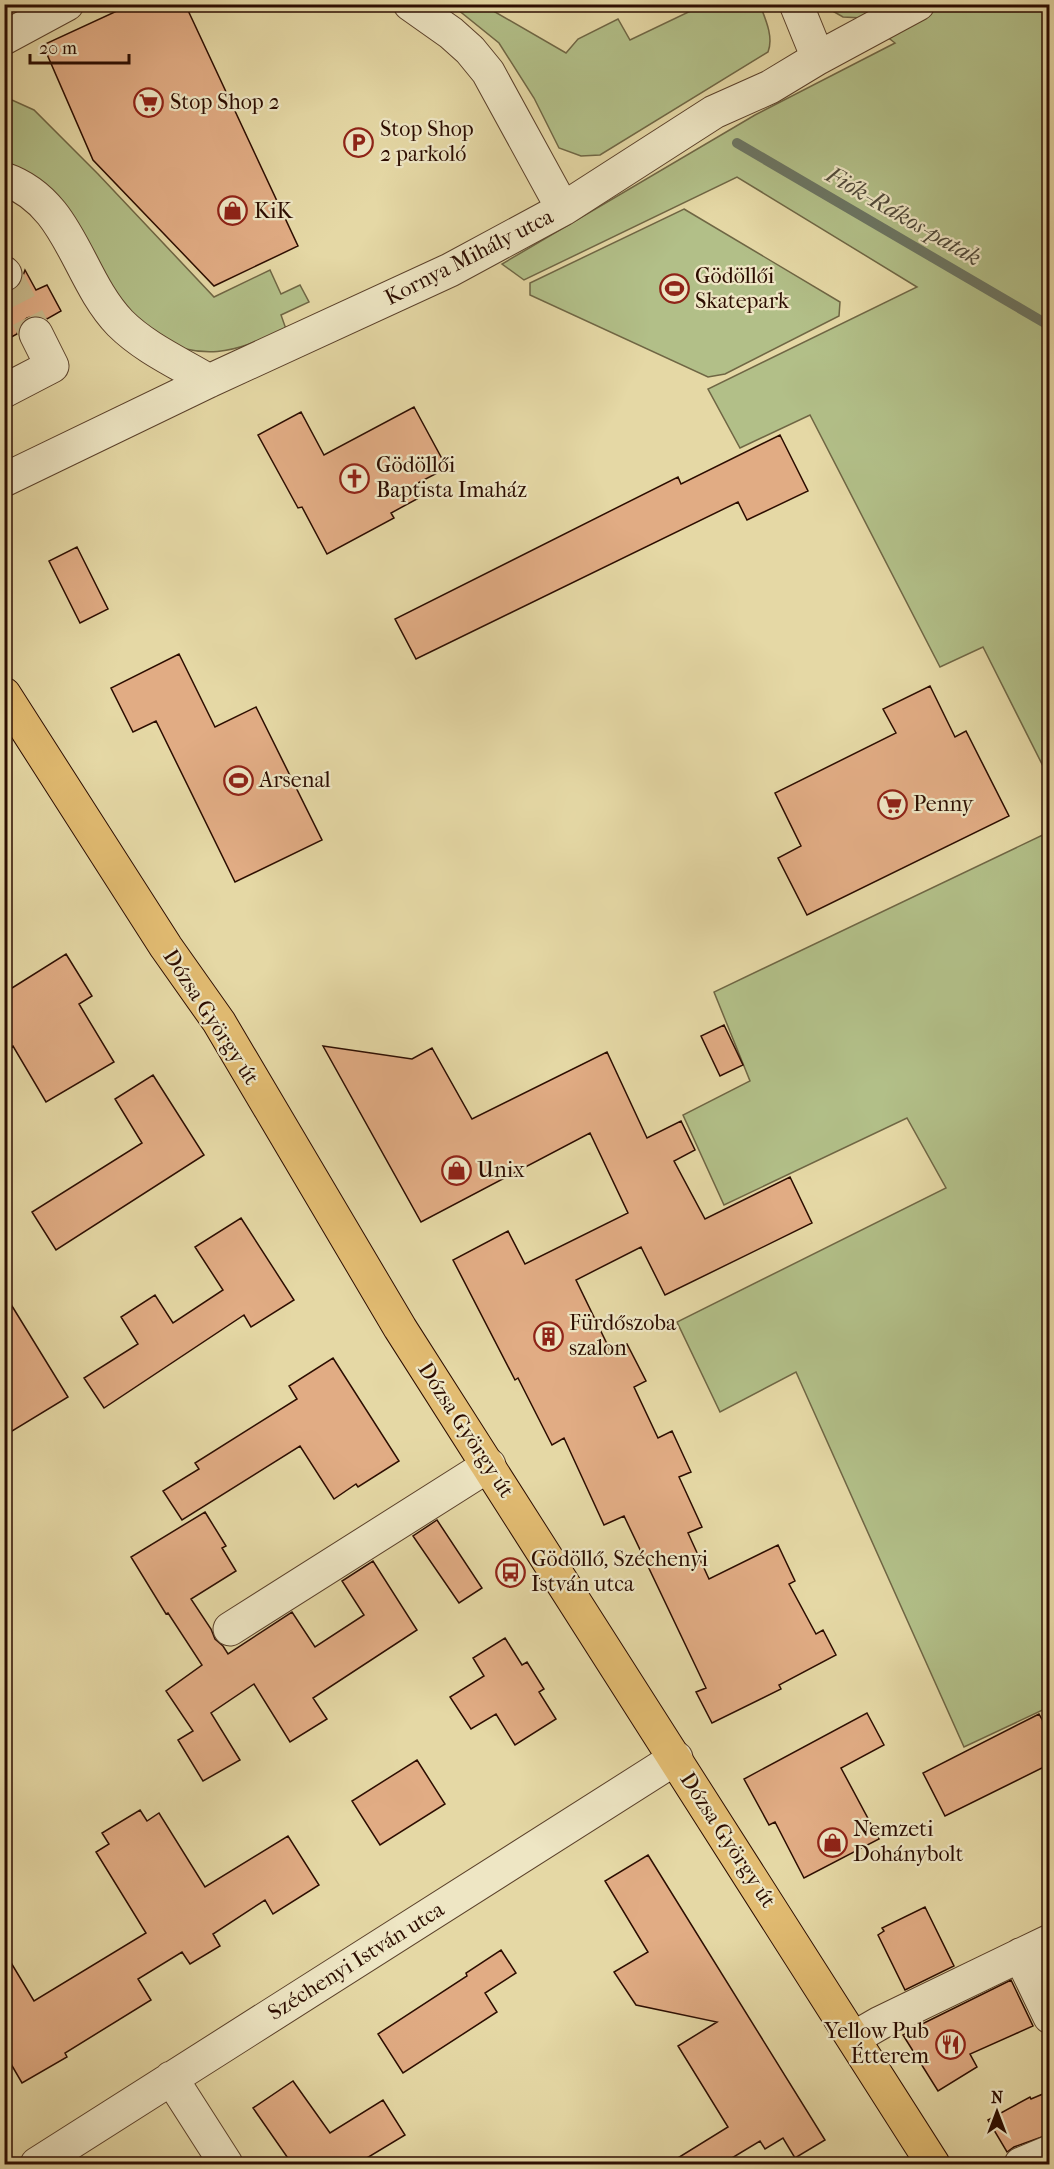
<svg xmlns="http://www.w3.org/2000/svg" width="1054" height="2169" font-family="'IM FELL French Canon',serif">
	<rect width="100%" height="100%" fill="#e5d8a5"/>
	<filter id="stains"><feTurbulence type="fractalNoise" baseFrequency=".00333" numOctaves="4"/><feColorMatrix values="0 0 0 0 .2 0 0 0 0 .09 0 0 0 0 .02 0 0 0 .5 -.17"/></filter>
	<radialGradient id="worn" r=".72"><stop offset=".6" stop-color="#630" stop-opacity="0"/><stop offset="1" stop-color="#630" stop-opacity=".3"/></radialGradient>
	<path fill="#b2bf88" stroke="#6f6644" stroke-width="1.5" d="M452,5H483L566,53L578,39L618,19L630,40L703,5H760C765,18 774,37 768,52L600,155L581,156L559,148L534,98L499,43Z
		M822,5H1049V778L983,647L940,667L810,415L740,448L708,389L917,287L737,177L524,280L502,264L755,115L895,43L863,18L843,17Z
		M4,100H12L34,110L98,174L214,297L270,270L281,294L300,285L309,302L281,315L286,329C230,354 205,362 148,335L5,167Z
		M684,209L840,302L839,316L725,374L708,377L530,295V283Z
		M1049,832V1707L964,1747L796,1372L720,1412L677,1322L946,1188L907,1118L724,1205L683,1115L750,1081L714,992Z"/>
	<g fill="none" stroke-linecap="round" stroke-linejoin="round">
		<path stroke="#6c7562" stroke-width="10" d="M737,143L1050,326"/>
	</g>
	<path fill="#e1ac84" stroke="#2c0d01" stroke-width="1.5" d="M132,4H185L298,246L214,286L93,160L43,45Z
		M25,270L36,290L47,285L61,311L47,319L38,315L27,318L20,324L17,334L4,341V292H10L19,287Z
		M414,407L447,468L410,487L417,499L391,513L394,518L327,554L302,507L298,508L258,435L301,412L324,455Z
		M780,435L808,491L747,520L738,502L416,659L395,619L678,477L681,484Z
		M77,547L108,609L80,623L49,561Z
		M179,654L215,727L256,707L322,840L235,882L156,721L133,732L111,688Z
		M930,686L955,737L966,731L1009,816L807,915L778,858L801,846L775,793L896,733L883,709Z
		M66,954L92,996L79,1004L114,1062L46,1102L13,1046L4,1051V993Z
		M724,1025L743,1065L720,1076L701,1036Z
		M323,1046L412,1059L432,1048L472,1119L607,1052L647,1138L681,1121L695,1150L674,1161L705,1219L790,1177L812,1223L665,1295L641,1247L576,1280L611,1352L627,1344L646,1381L634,1387L658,1438L672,1431L691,1472L679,1477L702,1527L688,1533L709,1579L778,1545L795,1581L789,1584L816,1634L823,1630L836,1655L779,1685L781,1689L712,1723L696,1692L706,1688L624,1516L604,1525L564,1438L552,1445L518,1378L515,1380L453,1260L508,1231L525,1264L628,1213L590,1133L421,1222Z
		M153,1075L204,1155L56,1250L32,1212L142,1143L115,1099Z
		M241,1218L294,1300L251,1327L244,1315L104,1408L84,1378L138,1344L121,1317L155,1295L173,1323L223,1290L195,1247Z
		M4,1293L68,1397L4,1436Z
		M333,1358L399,1461L358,1487L356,1484L334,1499L300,1446L182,1520L163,1491L199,1469L195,1463L297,1399L289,1386Z
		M205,1512L226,1546L222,1548L236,1571L191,1599L211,1629L215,1639L223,1646L228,1654L292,1612L315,1647L364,1615L342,1581L373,1561L417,1630L313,1698L327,1719L290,1742L254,1684L211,1713L240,1760L203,1781L178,1740L193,1731L166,1691L202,1665L168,1613L166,1614L131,1557Z
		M437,1520L482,1588L459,1603L413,1536Z
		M505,1638L522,1665L527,1662L544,1689L539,1692L556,1719L515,1745L496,1714L471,1729L450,1697L484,1676L473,1658Z
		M867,1713L884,1745L841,1768L879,1839L804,1878L775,1822L769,1825L744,1779Z
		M1039,1714L1050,1734V1764L945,1816L923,1773Z
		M417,1760L445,1804L380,1845L352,1801Z
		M140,1810L147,1821L159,1813L205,1887L288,1836L319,1885L273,1914L265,1900L213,1934L220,1946L190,1964L182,1952L138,1979L151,2000L65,2053L67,2057L22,2083L4,2052V1951L34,2001L146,1933L96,1852L109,1844L102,1833Z
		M648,1855L825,2140L795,2158L783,2138L765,2149L760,2141L722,2164H668L728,2127L678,2046L717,2022L636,2005L614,1972L648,1952L605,1881Z
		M925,1907L954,1966L905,1990L878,1935L884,1931L882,1928Z
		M501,1950L516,1973L485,1993L497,2012L403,2073L378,2034L467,1976L466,1973Z
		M1011,1980L1033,2026L970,2054L977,2067L938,2091L903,2035L922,2025V2024Z
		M293,2081L330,2133L383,2100L405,2135L357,2164H292L253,2108Z
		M1050,2091V2134L1014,2147L1007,2152L988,2120L1030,2097L1031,2099Z"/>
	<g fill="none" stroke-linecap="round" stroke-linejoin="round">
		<path stroke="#c9ba8c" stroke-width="33" stroke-dasharray="33 16" stroke-linecap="butt" d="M5,274L36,334"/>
		<defs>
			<path id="minor" d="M410,4L451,33L470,50L488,72L563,209
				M796,4L818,58
				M4,38L67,4
				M4,179C71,202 76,277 120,323C145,348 179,363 209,381
				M4,273L5,274
				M4,391L52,366L36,334
				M4,480L209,381L450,270L563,209L714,112L770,87L818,58L918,4
				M230,1629L489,1465
				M1020,1955L1050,2017
				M854,2038L880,2023L1050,1941
				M171,2078L226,2164
				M37,2164L676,1758
				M1021,2164L1050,2152"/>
			<path id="major" d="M4,694L166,947L219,1022L400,1328L933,2164"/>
		</defs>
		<use href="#minor" stroke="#5a402a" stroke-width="35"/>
		<use href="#major" stroke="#2c0d01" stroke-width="35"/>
		<use href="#minor" stroke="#eee6c4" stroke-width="33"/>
		<use href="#major" stroke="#e2bc72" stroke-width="33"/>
	</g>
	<defs>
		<symbol id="supermarket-ring" viewBox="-11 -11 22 22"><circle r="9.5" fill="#eee6c4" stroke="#8f2418" stroke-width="1.5"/><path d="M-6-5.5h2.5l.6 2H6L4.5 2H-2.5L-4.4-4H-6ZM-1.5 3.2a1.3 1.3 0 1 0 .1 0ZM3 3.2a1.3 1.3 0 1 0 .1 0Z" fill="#8f2418"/></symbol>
		<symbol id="parking-ring" viewBox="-11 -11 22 22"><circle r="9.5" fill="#eee6c4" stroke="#8f2418" stroke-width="1.5"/><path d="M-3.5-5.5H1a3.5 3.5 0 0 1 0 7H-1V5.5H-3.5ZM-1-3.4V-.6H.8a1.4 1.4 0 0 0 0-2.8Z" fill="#8f2418"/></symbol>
		<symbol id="shop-ring" viewBox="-11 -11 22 22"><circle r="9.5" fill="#eee6c4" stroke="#8f2418" stroke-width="1.5"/><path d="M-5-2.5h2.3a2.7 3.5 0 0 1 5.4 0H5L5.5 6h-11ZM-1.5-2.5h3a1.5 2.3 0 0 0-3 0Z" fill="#8f2418"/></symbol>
		<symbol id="stadium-ring" viewBox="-11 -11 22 22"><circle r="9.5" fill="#eee6c4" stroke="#8f2418" stroke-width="1.5"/><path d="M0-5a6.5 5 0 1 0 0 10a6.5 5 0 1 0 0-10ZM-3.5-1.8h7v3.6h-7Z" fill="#8f2418"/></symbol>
		<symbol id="church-ring" viewBox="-11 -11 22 22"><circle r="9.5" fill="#eee6c4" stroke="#8f2418" stroke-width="1.5"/><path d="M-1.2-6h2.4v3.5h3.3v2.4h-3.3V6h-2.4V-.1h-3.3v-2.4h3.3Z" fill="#8f2418"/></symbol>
		<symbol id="building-ring" viewBox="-11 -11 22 22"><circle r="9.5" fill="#eee6c4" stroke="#8f2418" stroke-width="1.5"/><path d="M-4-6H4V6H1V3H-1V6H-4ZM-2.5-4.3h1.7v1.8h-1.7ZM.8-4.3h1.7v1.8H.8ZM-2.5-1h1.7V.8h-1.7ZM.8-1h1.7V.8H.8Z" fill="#8f2418"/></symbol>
		<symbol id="bus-ring" viewBox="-11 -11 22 22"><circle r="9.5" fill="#eee6c4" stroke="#8f2418" stroke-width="1.5"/><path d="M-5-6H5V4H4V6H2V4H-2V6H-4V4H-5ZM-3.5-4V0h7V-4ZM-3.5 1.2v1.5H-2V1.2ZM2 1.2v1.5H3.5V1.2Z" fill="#8f2418"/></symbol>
		<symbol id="restaurant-ring" viewBox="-11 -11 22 22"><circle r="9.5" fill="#eee6c4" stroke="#8f2418" stroke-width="1.5"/><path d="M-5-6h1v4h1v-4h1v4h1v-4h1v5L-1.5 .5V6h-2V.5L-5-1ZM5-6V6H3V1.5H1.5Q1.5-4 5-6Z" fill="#8f2418"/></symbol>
	</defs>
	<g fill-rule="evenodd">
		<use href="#supermarket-ring" x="132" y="86" width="33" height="33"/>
		<use href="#parking-ring" x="342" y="126" width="33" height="33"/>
		<use href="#shop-ring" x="216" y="194" width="33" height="33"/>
		<use href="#stadium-ring" x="658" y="272" width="33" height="33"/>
		<use href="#church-ring" x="338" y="462" width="33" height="33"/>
		<use href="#stadium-ring" x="222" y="764" width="33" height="33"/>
		<use href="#supermarket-ring" x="876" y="788" width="33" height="33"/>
		<use href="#shop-ring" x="440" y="1154" width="33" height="33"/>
		<use href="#building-ring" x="532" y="1320" width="33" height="33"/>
		<use href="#bus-ring" x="494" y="1556" width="33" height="33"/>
		<use href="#shop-ring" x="816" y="1826" width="33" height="33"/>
		<use href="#restaurant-ring" x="934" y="2028" width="33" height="33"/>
	</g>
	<g text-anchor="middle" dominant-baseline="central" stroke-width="4.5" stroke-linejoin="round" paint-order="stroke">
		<g font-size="22" fill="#2c0d01" stroke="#eee6c4" text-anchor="start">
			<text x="170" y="102">Stop Shop 2</text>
			<text x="380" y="129">Stop Shop<tspan x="380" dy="25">2 parkoló</tspan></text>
			<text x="254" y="211">KiK</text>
			<text x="695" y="276">Gödöllői<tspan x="695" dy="25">Skatepark</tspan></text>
			<text x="376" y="465">Gödöllői<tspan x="376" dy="25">Baptista Imaház</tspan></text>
			<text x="259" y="780">Arsenal</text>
			<text x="913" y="804">Penny</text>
			<text x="477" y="1170">Unix</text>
			<text x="569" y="1323">Fürdőszoba<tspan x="569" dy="25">szalon</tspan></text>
			<text x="531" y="1559">Gödöllő, Széchenyi<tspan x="531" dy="25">István utca</tspan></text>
			<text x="853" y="1829">Nemzeti<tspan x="853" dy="25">Dohánybolt</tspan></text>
			<text x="929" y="2031" text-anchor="end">Yellow Pub<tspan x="929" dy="25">Étterem</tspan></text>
		</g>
		<g font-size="22" fill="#2c0d01" stroke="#eee6c4">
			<text transform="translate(469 257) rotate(-27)">Kornya Mihály utca</text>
			<text transform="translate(211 1017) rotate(57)">Dózsa György út</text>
			<text transform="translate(466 1430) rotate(57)">Dózsa György út</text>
			<text transform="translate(728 1840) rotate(57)">Dózsa György út</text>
			<text transform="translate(356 1961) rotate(-32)">Széchenyi István utca</text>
		</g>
		<g font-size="24" font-style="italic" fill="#514a3a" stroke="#eee6c4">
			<text transform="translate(904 216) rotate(30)">Fiók-Rákos-patak</text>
		</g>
	</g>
	<rect width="1054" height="2169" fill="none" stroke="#e5d8a5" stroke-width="24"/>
	<rect x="6" y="6" width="1042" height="2157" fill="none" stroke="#2c0d01" stroke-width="3"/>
	<rect x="12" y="12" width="1030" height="2145" fill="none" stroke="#2c0d01" stroke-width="1.5"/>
	<g transform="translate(997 2112)" stroke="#eee6c4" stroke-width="4.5" paint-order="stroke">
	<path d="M0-4.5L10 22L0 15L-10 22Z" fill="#2c0d01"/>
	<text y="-9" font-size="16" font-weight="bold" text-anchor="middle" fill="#2c0d01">N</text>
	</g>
	<path d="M30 54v9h99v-9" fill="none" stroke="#2c0d01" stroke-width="3"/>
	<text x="39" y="54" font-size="18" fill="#2c0d01" stroke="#eee6c4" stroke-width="4.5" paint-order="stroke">20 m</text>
	<rect width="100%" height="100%" filter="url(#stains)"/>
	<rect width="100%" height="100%" fill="url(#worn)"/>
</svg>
